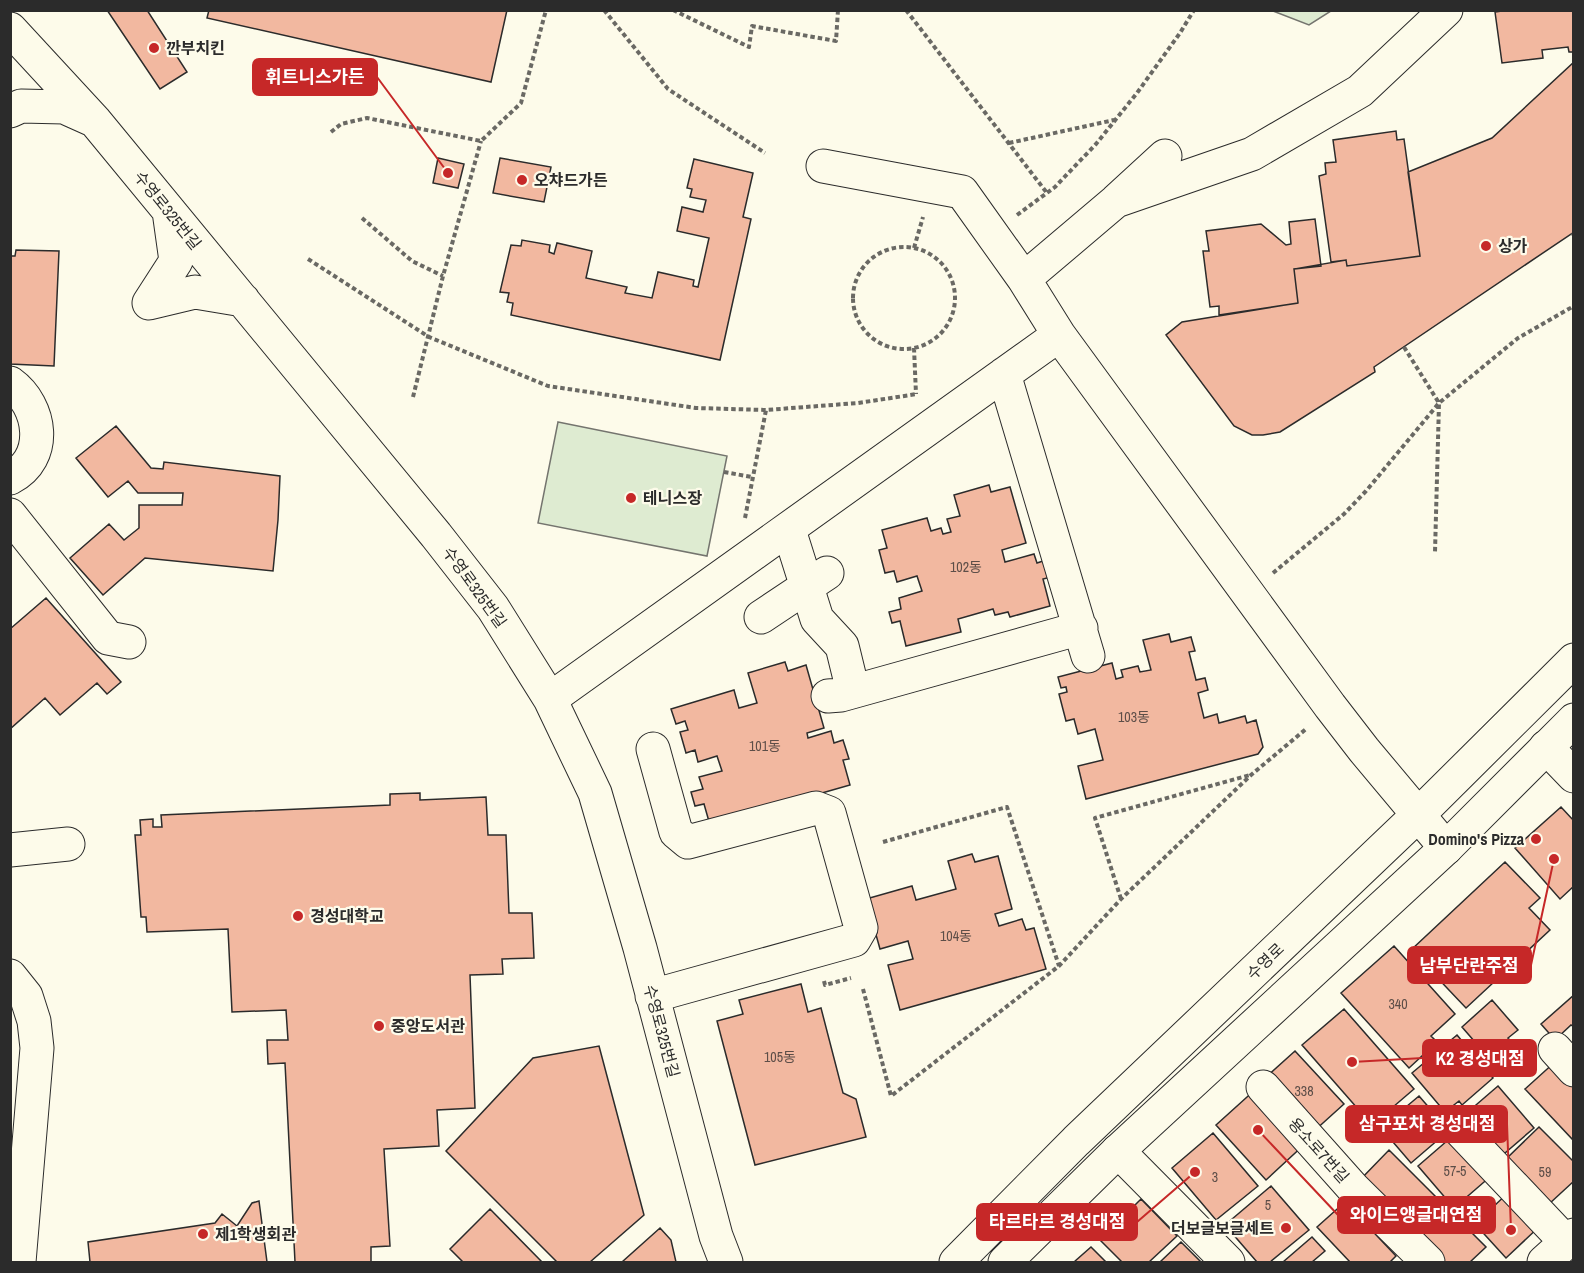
<svg xmlns="http://www.w3.org/2000/svg" width="1584" height="1273" font-family="'Archivo Narrow','Noto Sans KR',sans-serif">
	<rect width="100%" height="100%" fill="#fdfbea"/>
	<path fill="#deebd1" stroke="#74746e" stroke-width="1.5" d="M1273,11H1331L1309,25Z
		M558,422L727,456L707,556L538,523Z"/>
	<path fill="#f2b8a0" stroke="#2b2b2b" stroke-width="1.5" d="M107,10H147L187,72L160,89Z
		M209,10H507L491,82L207,18Z
		M1509,10H1574V52H1569L1568,47L1542,50L1543,58L1502,63L1495,12Z
		M1574,62V232L1374,367L1375,372L1280,432L1263,435H1252L1234,426L1166,335L1182,322L1298,303L1294,269L1346,260L1347,266L1420,256L1408,172L1492,138Z
		M1396,131L1397,140L1404,139L1420,256L1347,266L1346,260L1331,262L1319,176L1326,174L1325,163L1336,162L1333,140Z
		M438,158L464,164L458,188L433,183Z
		M500,158L551,167L544,202L493,193Z
		M694,159L753,173L743,217L751,219L720,360L511,315L513,303L507,302L509,293L500,292L511,245L521,246L522,240L550,245L549,252L554,254L557,243L592,251L586,278L627,287L625,293L652,298L658,272L694,280L693,286L698,287L709,238L677,231L682,207L703,212L706,200L690,197L692,189L687,188Z
		M1315,219L1321,266L1294,269L1298,303L1219,315V306L1210,307L1203,251H1209L1206,231L1261,224L1286,245L1291,244L1289,222Z
		M16,250L59,251L54,366L10,364V256H15Z
		M116,426L151,468L163,469L164,462L280,476L278,520L273,571L145,558L103,595L70,558L109,524L124,540L139,528V505H182L183,493H138L128,481L108,497L76,458Z
		M989,485L991,492L1010,487L1026,543L1002,550L1005,562L1034,554L1037,563L1046,560L1051,577L1043,579L1050,606L1010,617L1008,612L995,615L993,609L958,619L961,632L906,646L900,621L892,623L889,612L901,609L899,598L922,591L917,576L897,582L894,571L885,573L879,550L887,548L882,530L927,518L931,531L941,528L943,534L951,532L947,519L960,516L954,495Z
		M46,598L121,682L107,694L97,683L60,715L45,698L10,729V629Z
		M1169,634L1171,642L1191,637L1195,651L1189,652L1196,680L1205,678L1208,690L1198,693L1204,718L1217,714L1219,723L1245,716L1247,723L1256,720L1263,747L1258,754L1086,799L1078,766L1103,760L1095,729L1078,734L1074,719L1066,721L1059,694L1067,692L1066,687L1061,688L1058,677L1112,663L1116,679L1123,677L1121,670L1138,666L1140,672L1151,670L1143,640Z
		M785,662L788,671L806,665L824,728L807,733L808,738L831,731L834,743L843,740L849,759L843,760L850,785L710,825L704,804L695,806L691,792L703,789L699,777L722,771L717,756L698,762L695,750L686,753L680,732L688,730L685,721L676,724L671,709L734,690L739,708L757,703L748,673Z
		M420,793V800L486,797L488,835H506L509,913H532L534,958L502,959L503,974L470,975L475,1108L437,1110L439,1146L384,1149L390,1246L371,1247V1262H295L285,1063L268,1064L267,1040H288L286,1010L232,1012L228,929L147,932L146,917H141L135,835H141L140,820L153,819V827H162L161,815L390,805V794Z
		M1561,807L1574,821V886L1560,899L1515,848Z
		M972,854L975,862L998,856L1012,909L995,914L999,926L1022,919L1026,930L1034,928L1046,969L900,1010L888,965L913,959L908,941L880,949L866,899L912,886L916,900L956,889L948,861Z
		M1505,862L1540,898L1529,908L1550,930L1466,1008L1411,950Z
		M1394,946L1455,1014L1431,1036L1437,1042L1409,1068L1341,993Z
		M801,984L808,1012L821,1008L843,1093L856,1099L866,1137L755,1165L717,1021L743,1014L739,1000Z
		M1574,995V1027L1571,1025L1555,1040L1541,1024Z
		M1492,1000L1518,1030L1508,1038L1522,1053L1501,1072L1462,1027Z
		M1344,1009L1414,1089L1372,1125L1302,1045Z
		M1457,1035L1493,1078L1462,1105L1459,1101L1445,1112L1412,1073Z
		M599,1046L644,1215L590,1262H557L446,1151L533,1058Z
		M1295,1051L1344,1104L1313,1132L1264,1079Z
		M1556,1061L1574,1081V1141L1525,1089Z
		M1498,1086L1534,1128L1498,1159L1462,1117Z
		M1257,1088L1307,1142L1266,1180L1216,1125Z
		M1419,1096L1438,1118L1429,1127L1439,1139L1411,1163L1381,1128Z
		M1539,1127L1574,1162V1181L1549,1204L1506,1159Z
		M1213,1133L1258,1186L1216,1220L1172,1168Z
		M1455,1134L1491,1176L1454,1208L1418,1166Z
		M1389,1150L1486,1247L1470,1262H1441L1359,1181Z
		M1271,1186L1309,1230L1270,1262H1257L1225,1225Z
		M1511,1190L1542,1224L1506,1258L1475,1224Z
		M1141,1199L1177,1236L1149,1262H1122L1100,1240Z
		M259,1201L267,1262H90L88,1242L215,1223L222,1214L237,1226L252,1203Z
		M1345,1202L1396,1256L1390,1262H1350L1317,1227Z
		M490,1209L542,1262H463L450,1249Z
		M660,1228L671,1240L676,1262H622Z
		M1312,1237L1325,1251L1312,1262H1283Z
		M1181,1242L1201,1262H1160Z
		M1091,1247L1106,1262H1074Z"/>
	<g fill="none" stroke-linecap="round" stroke-linejoin="round">
		<defs>
			<path id="minor" d="M10,29L95,121L436,535L493,608L550,699L595,793L640,948L716,1236L726,1262
				M10,111L21,106L64,107L93,120
				M823,166L962,192L1024,279L1059,335L1330,706L1364,750L1446,848
				M1116,201L1252,154L1360,91L1446,10
				M1024,279L1116,201L1165,156
				M149,303L176,261L169,211
				M149,303L195,292L243,300
				M1004,374L1088,656
				M10,383C42,406 49,458 10,478
				M10,515L108,638L129,642
				M789,530L817,619L842,646L853,691
				M761,617L827,573
				M828,696L841,695L1081,628
				M550,699L1059,335
				M1546,747L1574,776
				M10,850L68,844
				M10,976L26,996L34,1021L37,1048L19,1262
				M652,996L854,940L861,928L829,813L816,808L688,842L676,832L653,749
				M1555,1049L1574,1070
				M1263,1087L1353,1188L1428,1262
				M1453,1123L1566,1242
				M1118,1151L1228,1262
				M1544,1262L1574,1235"/>
			<path id="major" d="M956,1262L1076,1141L1418,815L1574,660
				M1005,1262L1118,1151L1446,848L1574,720"/>
		</defs>
		<use href="#minor" stroke="#2b2b2b" stroke-width="35"/>
		<use href="#major" stroke="#2b2b2b" stroke-width="35"/>
		<path stroke="#6a6964" stroke-width="4" stroke-dasharray="4.5 3" stroke-linecap="butt" d="M604,10L668,89L765,153
			M673,10L749,47L752,26L836,41L838,10
			M906,10L1047,193
			M331,132L341,124L367,118L481,141L521,103L546,10
			M1009,143L1114,120
			M1017,215L1055,187L1096,144L1137,93L1180,33L1194,10
			M362,218L412,261L443,276
			M1572,233L1574,235
			M853 298a51 51 0 1 1 102 0a51 51 0 1 1-102 0Z
			M914,248L923,217
			M308,259L429,337L548,386L696,408L766,410L858,403L917,394
			M1404,347L1439,403L1435,552
			M914,348L916,394
			M413,397L443,276L481,141
			M724,472L752,477
			M745,518L766,410
			M1273,573L1344,514L1366,491L1439,403L1518,338L1574,306
			M883,842L1007,807L1059,966
			M1121,899L1095,818L1250,775
			M824,981L825,985L851,978
			M863,989L891,1096L1059,966L1121,899L1251,775L1306,729"/>
		<use href="#minor" stroke="#fdfbea" stroke-width="33"/>
		<use href="#major" stroke="#fdfbea" stroke-width="33"/>
	</g>
	<g fill="#c62828" stroke="#fdfbea" stroke-width="2">
		<circle cx="154" cy="48" r="6"/>
		<circle cx="522" cy="180" r="6"/>
		<circle cx="1486" cy="246" r="6"/>
		<circle cx="631" cy="498" r="6"/>
		<circle cx="1536" cy="839" r="6"/>
		<circle cx="298" cy="916" r="6"/>
		<circle cx="379" cy="1026" r="6"/>
		<circle cx="1286" cy="1228" r="6"/>
		<circle cx="203" cy="1234" r="6"/>
	</g>
	<g text-anchor="middle" dominant-baseline="central" stroke-width="4.5" stroke-linejoin="round" paint-order="stroke">
		<g font-size="14" fill="#5d4e48">
			<text x="966" y="567">102동</text>
			<text x="1134" y="717">103동</text>
			<text x="765" y="746">101동</text>
			<text x="956" y="936">104동</text>
			<text x="1398" y="1004">340</text>
			<text x="780" y="1057">105동</text>
			<text x="1304" y="1091">338</text>
			<text x="1455" y="1171">57-5</text>
			<text x="1545" y="1172">59</text>
			<text x="1215" y="1177">3</text>
			<text x="1268" y="1205">5</text>
		</g>
		<g font-size="16" font-weight="bold" fill="#2b2b2b" stroke="#fdfbea" text-anchor="start">
			<text x="166" y="48">깐부치킨</text>
			<text x="534" y="180">오챠드가든</text>
			<text x="1498" y="246">상가</text>
			<text x="643" y="498">테니스장</text>
			<text x="1524" y="839" text-anchor="end">Domino's Pizza</text>
			<text x="310" y="916">경성대학교</text>
			<text x="391" y="1026">중앙도서관</text>
			<text x="1274" y="1228" text-anchor="end">더보글보글세트</text>
			<text x="215" y="1234">제1학생회관</text>
		</g>
		<g font-size="16" fill="#2b2b2b" stroke="#fdfbea">
			<text transform="translate(168 210) rotate(51)">수영로325번길</text>
			<text transform="translate(475 587) rotate(54)">수영로325번길</text>
			<text transform="translate(1265 961) rotate(-44)">수영로</text>
			<text transform="translate(662 1031) rotate(75)">수영로325번길</text>
			<text transform="translate(1319 1150) rotate(48)">용소로7번길</text>
		</g>
	</g>
	<path fill="none" stroke="#c62828" stroke-width="2" d="M448 173L377 77M1554 859L1531 965M1352 1062L1423 1058M1511 1230L1507 1124M1258 1130L1338 1215M1195 1172L1137 1222"/>
	<g fill="#c62828" stroke="#fdfbea" stroke-width="2">
		<circle cx="448" cy="173" r="6"/>
		<circle cx="1554" cy="859" r="6"/>
		<circle cx="1352" cy="1062" r="6"/>
		<circle cx="1511" cy="1230" r="6"/>
		<circle cx="1258" cy="1130" r="6"/>
		<circle cx="1195" cy="1172" r="6"/>
	</g>
	<g fill="#c62828" stroke="#c62828" stroke-width="2">
		<rect x="253" y="59" width="124" height="36" rx="6"/>
		<rect x="1408" y="947" width="123" height="36" rx="6"/>
		<rect x="1423" y="1040" width="113" height="36" rx="6"/>
		<rect x="1346" y="1106" width="161" height="36" rx="6"/>
		<rect x="1338" y="1197" width="157" height="36" rx="6"/>
		<rect x="977" y="1204" width="160" height="36" rx="6"/>
	</g>
	<g font-size="18" text-anchor="middle" font-weight="bold" fill="#fff">
		<text x="315" y="83">휘트니스가든</text>
		<text x="1469" y="972">남부단란주점</text>
		<text x="1480" y="1065">K2 경성대점</text>
		<text x="1427" y="1130">삼구포차 경성대점</text>
		<text x="1416" y="1221">와이드앵글대연점</text>
		<text x="1057" y="1228">타르타르 경성대점</text>
	</g>
	<rect width="1584" height="1273" fill="none" stroke="#2b2b2b" stroke-width="24"/>
</svg>
